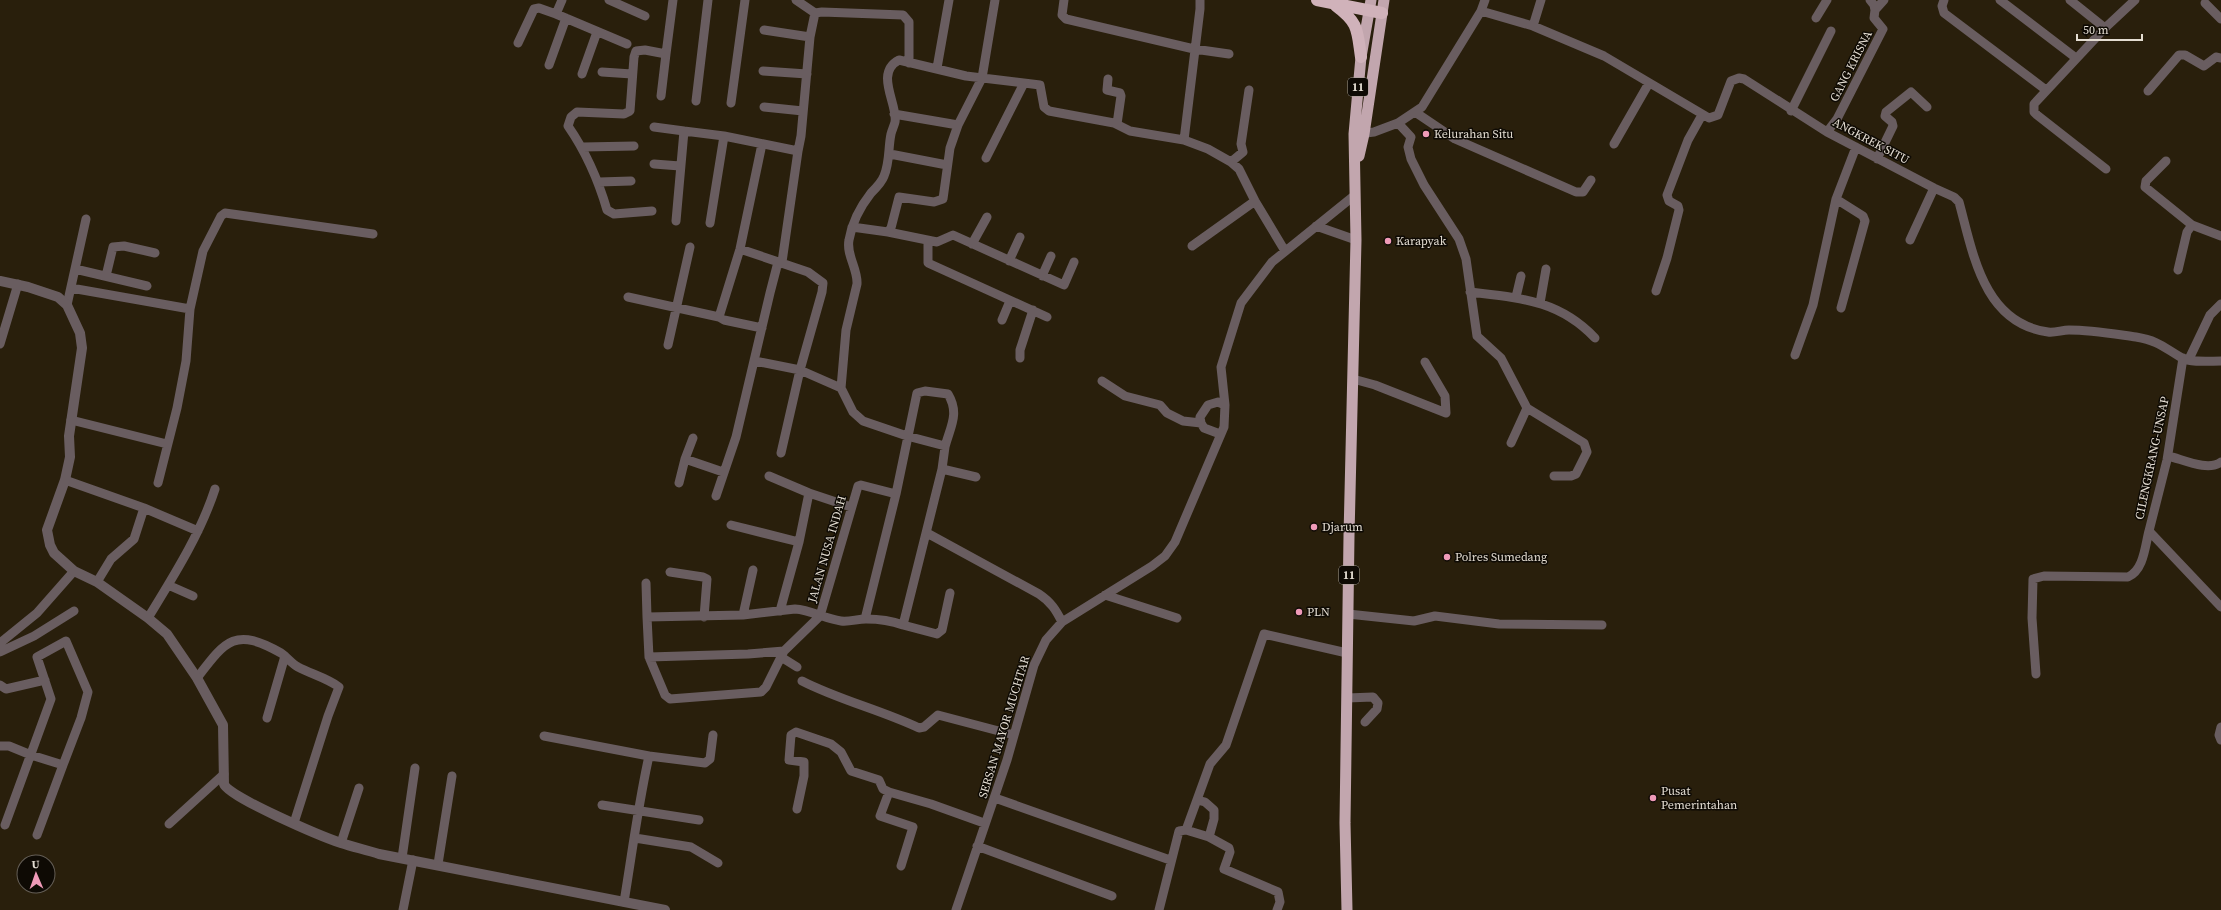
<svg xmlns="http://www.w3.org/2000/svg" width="2221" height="910" font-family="'Source Serif 4',serif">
	<rect width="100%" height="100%" fill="#291f0c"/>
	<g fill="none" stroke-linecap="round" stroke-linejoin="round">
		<path stroke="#695d60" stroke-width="9" d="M562,0L556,14L627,44
			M609,0L645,16
			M796,0L815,13
			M1064,0L1062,15L1066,19L1194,49L1229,54
			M1870,0L1874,5L1875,10L1884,0
			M1944,0L1942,6L1944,13L2046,90
			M2000,0L2076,58
			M2070,0L2105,28
			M2205,3L2221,19
			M1481,11L1533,26L1604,56L1709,118L1718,115L1731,81L1739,78L1744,79L1827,132L1934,188L1954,197L1959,202C1973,253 1983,323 2048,332C2055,333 2062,330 2069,330C2091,330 2114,334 2136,337C2159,341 2163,347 2182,358C2191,363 2210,361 2221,361
			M1816,18L1827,0
			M1533,26L1541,0
			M764,30L810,37
			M518,43L534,9L539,8L556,14
			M549,65L566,18
			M937,68L949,0
			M763,71L807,74
			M602,72L632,74
			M582,74L597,32
			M1108,79L1107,90L1120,93L1121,96L1117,124
			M2148,91L2179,55H2185L2204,66L2216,57L2221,58
			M661,96L666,54
			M696,101L708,0
			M731,103L745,0
			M764,107L803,111
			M1791,111L1831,31
			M1415,112L1455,139L1576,192H1583L1591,180
			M894,114L958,125
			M1398,123L1411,137L1408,147L1411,159L1424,185L1459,239L1466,259L1477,336L1501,358L1527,408L1584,443L1587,452L1576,474L1571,476H1554
			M654,127L684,131
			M1827,132L1837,119L1883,29L1874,18L1875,10
			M1358,134L1374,132L1398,123L1422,107L1481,11L1485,0
			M1184,140L1200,9V0
			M1614,144L1649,83
			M583,147L634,146
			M890,154L947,165
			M986,158L1024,83
			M1877,159L1893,126L1892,122L1885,116L1886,112L1911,92L1927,107
			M2166,161L2146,181L2145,187L2192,225
			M1231,162L1243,152L1241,144L1249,90
			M654,164L680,166
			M2106,169L2037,115L2034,112V104L2105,28L2135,0
			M599,182L631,181
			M1836,199L1863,216L1865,221L1841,308
			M652,211L614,214L607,210C598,179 586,152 568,126L571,117L577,112L624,114L630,111L634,57L636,51L645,50L666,54L673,0
			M676,221L684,131L724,136L798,151L801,136L810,37L815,13L822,12L903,15L909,22V63
			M710,223L724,136
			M1316,226L1356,240
			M852,227L888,232L891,228L899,197L934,202L943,199L950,148L958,125L982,78L995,0
			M888,232L937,242L953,235L1064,285L1074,262
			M1910,240L1934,188
			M928,241V263L1047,317
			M972,244L987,217
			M1192,246L1255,201
			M740,249L808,272L823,283L822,292L800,370L781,453
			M1009,261L1020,237
			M75,269L147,286
			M2178,270L2187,232L2192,225L2221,236
			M106,276L113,247L124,246L155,253
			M1042,276L1051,256
			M71,288L190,309L203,251L221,216L225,213L373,234
			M1656,291L1667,258L1679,210L1678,206L1669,201L1667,195L1688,140L1702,115
			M1470,292C1520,298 1559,300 1595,338
			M628,297L719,317
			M1516,297L1521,276
			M1540,303L1546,269
			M67,305L86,219
			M1002,320L1010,301
			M762,328L724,320L719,317L740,249L762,144
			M0,344L18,284
			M668,345L690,247
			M1795,355L1813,305L1836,199L1856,147
			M1020,358V350L1033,310
			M2183,358L2167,460L2149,531L2221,607
			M2189,359L2210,315L2221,304
			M755,361L800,370L841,388L853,412L863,421L907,436L945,446
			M1353,379L1375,385L1446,413L1445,396L1425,362
			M1102,381L1125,396L1160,405L1167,413L1183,421L1201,423L1204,428L1220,434
			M841,388L846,330L857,284C858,269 846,255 849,240C852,222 860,207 871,193C876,188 882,182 884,176C890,162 888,148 891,134C892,130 894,126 895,122C898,104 874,73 899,60L966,76L1040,85L1044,107L1049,111L1114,123L1130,131L1184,140L1208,149L1231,162L1239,169L1255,201L1285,251
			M71,420L167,444
			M1201,423L1200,417L1208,405L1218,402L1225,405
			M1511,443L1527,408
			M2168,456C2182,459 2208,472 2221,462
			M685,459L723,472
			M942,469L976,477
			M769,476L809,493L851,507
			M65,480L144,508
			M158,483L177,408L186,361L190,309
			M679,483L685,459L693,438
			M716,496L736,437L770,293L777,266L782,262L798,151
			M731,525L799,542
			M927,533L1039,594C1051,602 1056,610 1062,622
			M670,572L703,577L707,579L704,617
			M97,582L111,559L134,539L144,508L198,531
			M646,583L647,617
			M168,585L193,596
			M1105,595L1177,618
			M780,611L799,542L809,493
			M1348,614L1414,621L1435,616L1499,624L1602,625
			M743,615L753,570
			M148,618C173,577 200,535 215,489
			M865,619L896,494
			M903,625L937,634L942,630L950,593
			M0,643L37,613L74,571
			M0,652L34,636L74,611
			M649,657L748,654L784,651L820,616L858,486L861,485L896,494L917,393L925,391L948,394C960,414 950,427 945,447C944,454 943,462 942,469L903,625C892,621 877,619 866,619C857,619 850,622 841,621C825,619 811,610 795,609L743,615L647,617L649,657L665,695L670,699L761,692L766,687L784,651
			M781,657L797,667
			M2036,674L2032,618L2033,579L2044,576L2128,577C2144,570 2145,546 2149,531
			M197,678C226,640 235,627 281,653C287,657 291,663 298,667C311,674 327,678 339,687L328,716L294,823
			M802,681C839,700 881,710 919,728L924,727L938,715L1014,735
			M0,685L6,689L45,680
			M1347,698L1373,697L1378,703L1377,709L1365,722
			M267,718L285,656
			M2221,727L2219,735L2221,740
			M544,736L649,756L705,763L710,759L713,735
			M0,746H9L31,755L63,765L37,835
			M889,792L880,816L913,827L901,866
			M995,798L1170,860
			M1197,800L1205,802L1214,810V819L1209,837L1229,848L1230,852L1224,869L1278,892L1280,902L1277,910
			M602,805L699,820
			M797,809L804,776V762L789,760L791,735L796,732L831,744L841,752L851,771L879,780L883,789L889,792L931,804L984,823
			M169,824L224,774
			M5,825L51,699L37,657L66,641L88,692L81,718L63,765
			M1186,830L1210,764L1226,745L1264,634L1347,653
			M635,838L691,847L718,863
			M341,843L359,788
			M977,846L1112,896
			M402,858L415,768
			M438,864L452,776
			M624,902C632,854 638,805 649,756
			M403,910L413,860
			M956,910L1007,760L1034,665L1046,640L1062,622L1152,566L1165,556L1175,542L1224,427L1225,405L1221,367L1241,303L1272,262L1355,195
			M1159,910L1179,831L1186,830L1209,837"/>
		<path stroke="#695d60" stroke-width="10" d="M0,281L28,287L58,297L67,305L80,333L82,348L69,436L70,457L65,480L47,530L50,545L54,553L74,571L97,582L148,618L167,634L197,678L223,725L224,784C228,797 323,837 341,843C353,847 367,850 379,854L665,910"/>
		<path stroke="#c2a6ae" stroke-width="11" d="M1359,156L1364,134L1384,0
			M1347,910L1345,823L1349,536L1356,240L1354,134L1361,57L1371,0"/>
		<path stroke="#d0b2ba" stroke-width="12" d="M1317,0L1382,13
			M1336,6C1359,23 1357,30 1361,57"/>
	</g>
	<g fill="#ef9ab8" stroke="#0e0a04" stroke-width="1.5">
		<circle cx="1426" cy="134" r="4"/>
		<circle cx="1388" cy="241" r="4"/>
		<circle cx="1314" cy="527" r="4"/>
		<circle cx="1447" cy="557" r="4"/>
		<circle cx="1299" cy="612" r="4"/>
		<circle cx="1653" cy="798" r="4"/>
	</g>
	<g text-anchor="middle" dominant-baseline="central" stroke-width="3" stroke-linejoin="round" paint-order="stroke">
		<g fill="#0e0a04" stroke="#a49e94" stroke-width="1">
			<rect x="1348" y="78" width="20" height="18" rx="3"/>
			<rect x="1339" y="566" width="20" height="18" rx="3"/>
		</g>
		<g font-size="11" font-weight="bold" fill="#e4ddd2">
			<text x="1358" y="87">11</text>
			<text x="1349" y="575">11</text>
		</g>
		<g font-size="12" fill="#e4ddd2" stroke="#0e0a04">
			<text transform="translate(1851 66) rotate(-63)">GANG KRISNA</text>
			<text transform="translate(1871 141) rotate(28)">ANGKREK SITU</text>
			<text transform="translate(2152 458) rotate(-78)">CILENGKRANG-UNSAP</text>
			<text transform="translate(827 549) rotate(-74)">JALAN NUSA INDAH</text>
			<text transform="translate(1004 727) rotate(-73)">SERSAN MAYOR MUCHTAR</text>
		</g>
		<g font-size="12" fill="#e4ddd2" stroke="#0e0a04" text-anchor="start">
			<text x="1434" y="134">Kelurahan Situ</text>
			<text x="1396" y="241">Karapyak</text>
			<text x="1322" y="527">Djarum</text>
			<text x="1455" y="557">Polres Sumedang</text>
			<text x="1307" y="612">PLN</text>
			<text x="1661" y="791">Pusat<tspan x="1661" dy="14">Pemerintahan</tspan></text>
		</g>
	</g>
	<g transform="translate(36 874) rotate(358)"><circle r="19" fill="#0e0a04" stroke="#645e56"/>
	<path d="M0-3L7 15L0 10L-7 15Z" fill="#ef9ab8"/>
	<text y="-6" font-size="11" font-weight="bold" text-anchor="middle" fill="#e4ddd2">U</text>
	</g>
	<path d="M2077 34v6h65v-6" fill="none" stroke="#e4ddd2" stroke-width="2"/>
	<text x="2083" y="34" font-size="12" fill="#e4ddd2" stroke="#0e0a04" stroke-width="3" paint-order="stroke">50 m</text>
</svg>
